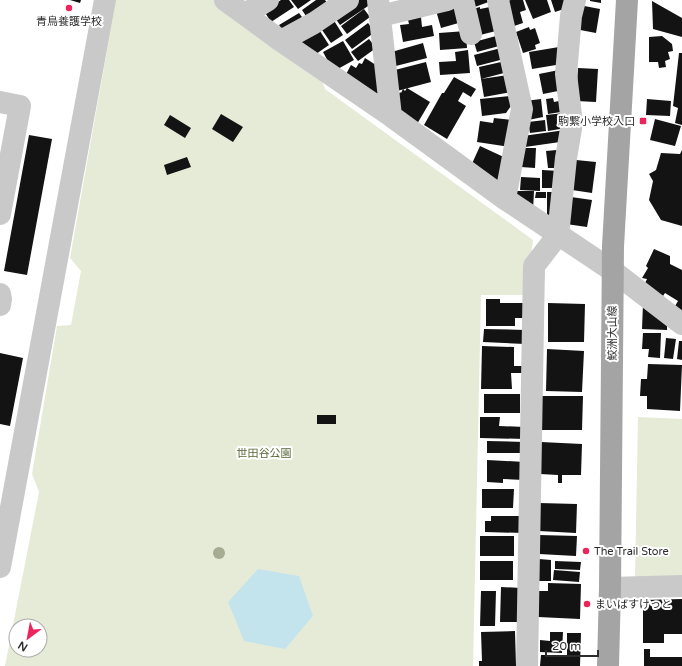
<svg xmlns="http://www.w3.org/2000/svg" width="682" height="666" font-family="'Varela Round','Noto Sans JP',sans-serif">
	<rect width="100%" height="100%" fill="#fff"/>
	<path fill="#e6ebd8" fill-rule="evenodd" d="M116,0H216L321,78L325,89L533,240L526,295H481L473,666H5L39,492L32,474L57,326L71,325L81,271L70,258ZM16,626H40V650H16Z
		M638,417L682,419V582L635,579Z"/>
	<path fill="#c3e4ec" d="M258,569L299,576L313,616L285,649L244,641L228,602Z"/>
	<path fill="#131313" d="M70,0H81L80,3Z
		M281,0H289L294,7L271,22L264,11Z
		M291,0H311L298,9Z
		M316,0H325L329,5L308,19L302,10Z
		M355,0H369L371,4L340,25L333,15Z
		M469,0H494L472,8Z
		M511,0H523L526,10L520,12L523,23L511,27L504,2Z
		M525,0H547L551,12L533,19Z
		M551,0H571L562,14L561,10L555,12Z
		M590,0H601V3L590,1Z
		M652,1L682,18V37L653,29Z
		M457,2L462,22L441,28L435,7Z
		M579,5L600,9L596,33L575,29Z
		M480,7V9L490,7L496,31L476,36L469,10Z
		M364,9L370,17L347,34L341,26Z
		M299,13L302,17L286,35L279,25Z
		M421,17L422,27L432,25L434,36L403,42L400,25L409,24L408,20Z
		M333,19L343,35L331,43L320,27Z
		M368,23L375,32L352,49L345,40Z
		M529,27L530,30L535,28L540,43L535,45L536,49L523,53L516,32Z
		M318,28L329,45L316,54L296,38Z
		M466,31L467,48L440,50L439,33Z
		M496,36L499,46L477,52L474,42Z
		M662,36L672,44L673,51L668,52L670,59L665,61L666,67L659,68L658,62H649V37Z
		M369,39L376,48L358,61L351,52Z
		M343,41L354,60L336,70L330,65L323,52Z
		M423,43L427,58L392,67L388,53Z
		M559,47L562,64L532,69L529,52Z
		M501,48L504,59L477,66L474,55Z
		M468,50L470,73L440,75L439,62L456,61L455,52Z
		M679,53H682V125L675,123L678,108L673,106Z
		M365,58L379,67L380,101L344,78L351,65L356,68L359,63L362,64Z
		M426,62L431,82L397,91L391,71Z
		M501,62L504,73L481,79L479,67Z
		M578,68L598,69L596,102L576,101Z
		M559,70L563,90L543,94L539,74Z
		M508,75L512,92L484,97L481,79Z
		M454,77L476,89L471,97L463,92L458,101L466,106L447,139L424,125L442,93H444Z
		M407,88L430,102L417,124L398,116L399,94L400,92L401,93L403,89L405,91Z
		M511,96L513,103L506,113L482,116L480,99Z
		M553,98L554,102L559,101L561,112L548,114L546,99Z
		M541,99L543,117L528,120L525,101Z
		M647,99L671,101L670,116L646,115Z
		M564,113L566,128L548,131L546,115Z
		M221,114L243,127L233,142L212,129Z
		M170,115L191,128L185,138L164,125Z
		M494,118L513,120L510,147L477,142L480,121L493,123Z
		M655,119L681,126L675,146L650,140Z
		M545,120L546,131L530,133L528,122Z
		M565,130L567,141L525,147L523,136Z
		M29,135L52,139L27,275L4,271Z
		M480,146L508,159L503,183L470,168Z
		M522,148H536L535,168L521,167Z
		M557,150L558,168H548L546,151Z
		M682,150V226L661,220L649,200L653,181L649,174L656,170L661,153L680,154Z
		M187,157L191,167L167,175L164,165Z
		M576,160L596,162L592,193L572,190Z
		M542,170L559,171V188H542Z
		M521,177L540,178V191L520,190Z
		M513,191H534L533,211Z
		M536,192H546V198H535Z
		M547,192H559V215H547Z
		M571,197L592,200L587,227L566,224Z
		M654,249L670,256V264L682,270V311L675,306L678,301L665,293L663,296L644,285L647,279L642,278L648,268L646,266Z
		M486,299H500V303H525V318H515V326H486Z
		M548,303L585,304L584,342H548Z
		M643,304L667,320V330L642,329Z
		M484,329L526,330L525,344L483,342Z
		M643,333H661L660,358L648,357L649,349H642Z
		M666,338L676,339L673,359L664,358Z
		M679,341H682V360L677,359Z
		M482,346L514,347V366H525V373H511L512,389H481Z
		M547,349L584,351L582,392L546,391Z
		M0,353L23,358L10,426L0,424Z
		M648,364L682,365L680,411L647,409V396H640L641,379H647Z
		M484,394H520V413H484Z
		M541,396H583L582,430H541Z
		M317,415H336V424H317Z
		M480,417H500L499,426L525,427V439L480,438Z
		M487,441L525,442V453H487Z
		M541,442L582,444L581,475H562V483H558V475L540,474Z
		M487,460L525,462L524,480L503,479V483L487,482Z
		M482,489H514L513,508H482Z
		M539,503L577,504L576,533L539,531Z
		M491,516H524V533L485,532V521H491Z
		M539,535L577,536L576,556L539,554Z
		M480,536H514V556H480Z
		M539,559L551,560V581H539Z
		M480,561H513V580H480Z
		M555,561L581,562L580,570L555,569Z
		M554,570L580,572L579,582L553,580Z
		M548,583L581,584L580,619L538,617L539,591H548Z
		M501,587L521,588L520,622H500Z
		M481,591H496L495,626H480Z
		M682,599V634H664V643H643V600Z
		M515,631L516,666H479V661H482L481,632Z
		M550,632H563L562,653L540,652V640L550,641Z
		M567,633H581L580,666H540L541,655H567Z
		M644,649H650V657H682V666H644Z"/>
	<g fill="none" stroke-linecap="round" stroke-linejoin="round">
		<path stroke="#c9c9c9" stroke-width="22" d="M225,0L281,41L391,116L505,199L613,271L682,324
			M378,0L391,116
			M463,0L471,34
			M498,0L522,109L505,199
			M245,14L268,0
			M380,16L447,0
			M281,41L314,23L348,0
			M0,102L20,106L0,214
			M0,294L1,299L0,305
			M0,567L105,0
			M610,588L682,586
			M527,666L534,266L558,235L566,158L572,123L566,74L571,16L575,0"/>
		<path stroke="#a4a4a4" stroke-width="22" d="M608,666L610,588L613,246L627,0"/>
	</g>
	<circle fill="#a4ac92" cx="219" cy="553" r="6"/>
	<g fill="#ed245b" stroke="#fff" stroke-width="1.5">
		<circle cx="69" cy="8" r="4"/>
		<rect x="639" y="117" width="8" height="8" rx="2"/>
		<circle cx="586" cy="551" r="4"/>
		<circle cx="587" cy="604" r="4"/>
	</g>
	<g text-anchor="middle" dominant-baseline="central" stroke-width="4" stroke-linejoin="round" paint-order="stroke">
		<g font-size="11" fill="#2c2c2c" stroke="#fff" text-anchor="start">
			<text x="69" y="21" text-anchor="middle">青鳥養護学校</text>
			<text x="635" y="121" text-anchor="end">駒繋小学校入口</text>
			<text x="594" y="551">The Trail Store</text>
			<text x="595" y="604">まいばすけっと</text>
		</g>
		<g font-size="11" fill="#2c2c2c" stroke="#fff">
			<text transform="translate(612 333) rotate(-90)">鮫洲大山線</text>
		</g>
		<g font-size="11" fill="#596938" stroke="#fff">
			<text x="264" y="453">世田谷公園</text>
		</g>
	</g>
	<g transform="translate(28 638) rotate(212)"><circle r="19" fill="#ffffff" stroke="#ababab"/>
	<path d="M0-3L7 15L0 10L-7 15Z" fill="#ed245b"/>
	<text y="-6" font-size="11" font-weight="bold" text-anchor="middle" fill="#2c2c2c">N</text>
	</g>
	<path d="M546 650v6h52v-6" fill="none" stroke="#2c2c2c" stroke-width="2"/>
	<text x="552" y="650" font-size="12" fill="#2c2c2c" stroke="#ffffff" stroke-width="3" paint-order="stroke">20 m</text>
</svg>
